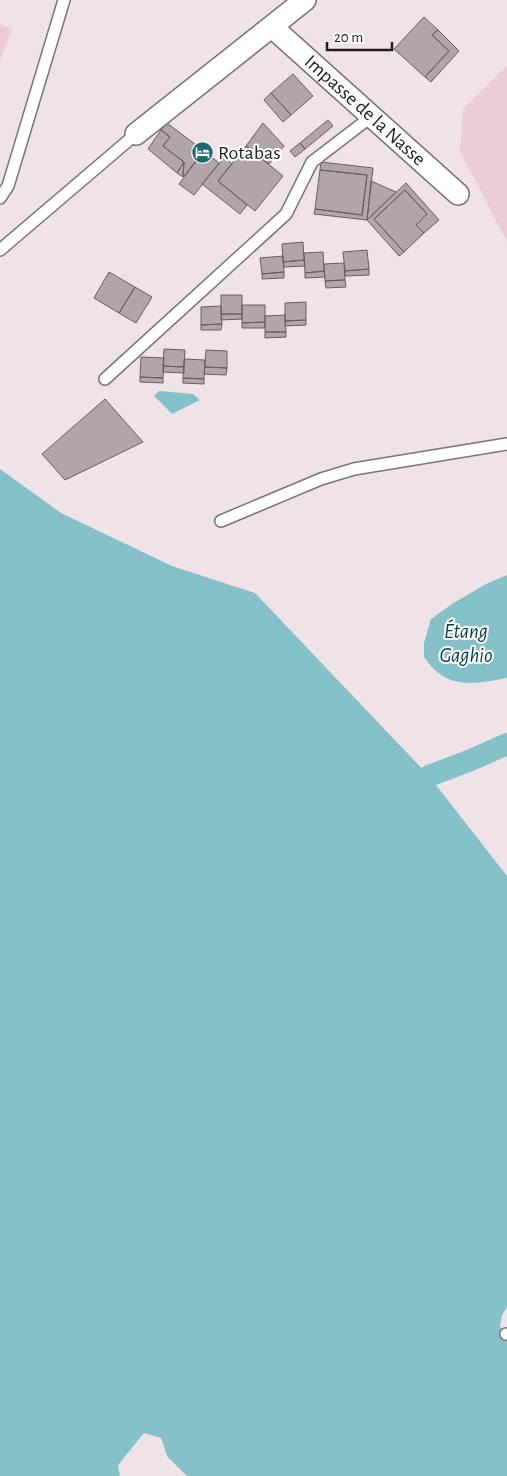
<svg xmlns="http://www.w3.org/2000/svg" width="507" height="1476" font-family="'Alegreya Sans',sans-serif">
	<rect width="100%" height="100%" fill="#efe3e7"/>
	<path fill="#ecccd8" d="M0,24L12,29L0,61Z
		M507,66V242L460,151L463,109Z"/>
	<path fill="#85c1c9" d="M159,391L193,394L200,400L172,414L154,396Z
		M0,469L61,513L172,566L255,593L429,776L507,876V1307L502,1315L500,1327L507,1335V1476H187L167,1456L161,1438L144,1433L118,1465L120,1476H0Z
		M507,575V678C484,682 457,689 437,672C432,668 428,662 424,657V643L431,619L452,604L486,584Z"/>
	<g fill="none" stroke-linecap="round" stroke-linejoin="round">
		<path stroke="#85c1c9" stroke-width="22" d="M429,776L471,760L507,744"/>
	</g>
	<path fill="#b1a5aa" stroke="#675d60" d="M424,17L438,30L432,35L449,51L425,77L394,49Z
		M438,30L459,51L431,82L425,77L449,51L432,35Z
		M293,74L313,96L291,115L271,93Z
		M271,93L291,115L283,122L264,100Z
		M328,120L333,126L305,149L300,143Z
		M167,123L204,151L183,177L184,162L163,146L170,137L161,130Z
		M263,123L284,146L269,164L246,146Z
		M161,130L170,137L163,146L184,162L177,173L148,149Z
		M300,143L305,149L295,157L290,151Z
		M246,146L283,176L255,211L218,181Z
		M204,151L219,163L194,195L179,184Z
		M225,157L232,164L218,181L247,205L240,214L202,184Z
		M184,162L183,177L177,173Z
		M321,162L373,168L367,220L314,214L315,209L362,215L367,175L320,170Z
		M320,170L367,175L362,215L315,209Z
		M371,181L396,192L367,220L369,202Z
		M406,183L439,220L424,233L416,225L427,214L405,190L374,219L404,252L399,256L367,220Z
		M405,190L427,214L416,225L424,233L404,252L374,219Z
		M303,242L304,260L283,262L282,244Z
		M367,250L369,269L345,271L343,252Z
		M323,252L324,271L305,273L304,253Z
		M283,256L284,272L262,274L260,258Z
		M304,260L305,266L284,267L283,262Z
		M344,263L345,280L325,281L324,264Z
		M369,269V275L345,276V271Z
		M324,271L325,277L305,278V273Z
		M109,272L135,287L119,313L94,298Z
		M284,272V278L262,279V274Z
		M345,280L346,287L326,288L325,281Z
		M135,287L152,297L136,323L119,313Z
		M221,295H242V314H221Z
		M306,302V320L285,321V303Z
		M242,305H265V322L242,323Z
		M221,306L222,324L201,325V307Z
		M221,314H242V319L221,320Z
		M285,315L286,332H265V316Z
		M306,320V325L285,326V321Z
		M265,322V328H242V323Z
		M222,324L221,330H201V325Z
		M265,332H286V337L265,338Z
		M164,349L185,350L184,367L163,366Z
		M206,350L227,351V368L205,367Z
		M141,357L164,358L163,378L140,377Z
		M184,359L205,360L204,379L183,378Z
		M163,366L184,367V373L163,372Z
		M205,367L227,368L226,375L204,374Z
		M140,377L163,378V383L140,382Z
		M183,378L204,379V384L183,383Z
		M105,399L143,442L65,480L42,454Z"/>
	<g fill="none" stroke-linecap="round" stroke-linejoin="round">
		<defs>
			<path id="lane" d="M0,198L8,186L64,0
				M0,250L136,134
				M105,379L286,214L312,162L372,116
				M221,521L321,479L354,469L507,444
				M506,1334H507"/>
			<g id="street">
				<path id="s1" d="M272,27L458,194"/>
				<path d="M136,134L305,0"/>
			</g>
		</defs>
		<use href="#lane" stroke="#7d7276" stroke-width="14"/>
		<use href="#street" stroke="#7d7276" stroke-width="24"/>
		<use href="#lane" stroke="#fff" stroke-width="11"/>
		<use href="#street" stroke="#fff" stroke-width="21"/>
	</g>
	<defs>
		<symbol id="hotel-disc" viewBox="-11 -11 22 22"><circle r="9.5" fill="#1d6971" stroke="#fff"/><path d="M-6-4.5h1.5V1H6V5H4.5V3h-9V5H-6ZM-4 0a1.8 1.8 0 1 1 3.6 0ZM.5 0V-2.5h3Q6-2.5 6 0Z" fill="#fff"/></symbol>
	</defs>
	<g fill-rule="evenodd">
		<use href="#hotel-disc" x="190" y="140" width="25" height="25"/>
	</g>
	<g text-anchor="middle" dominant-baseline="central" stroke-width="4" stroke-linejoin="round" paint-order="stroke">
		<g font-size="20" fill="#201b1d" stroke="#fff">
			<text stroke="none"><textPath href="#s1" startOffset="125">Impasse de la Nasse</textPath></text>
		</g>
		<g font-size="20" fill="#201b1d" stroke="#fff" text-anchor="start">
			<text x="218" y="153">Rotabas</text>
		</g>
		<g font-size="21" font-style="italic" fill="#023e44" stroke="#fff">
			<text x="466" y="631">Étang<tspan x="466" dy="24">Gaghio</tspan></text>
		</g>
	</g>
	<path d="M327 42v8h65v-8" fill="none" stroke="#201b1d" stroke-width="2.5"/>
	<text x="334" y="42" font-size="15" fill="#201b1d" stroke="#ffffff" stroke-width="4" paint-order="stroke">20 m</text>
</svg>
